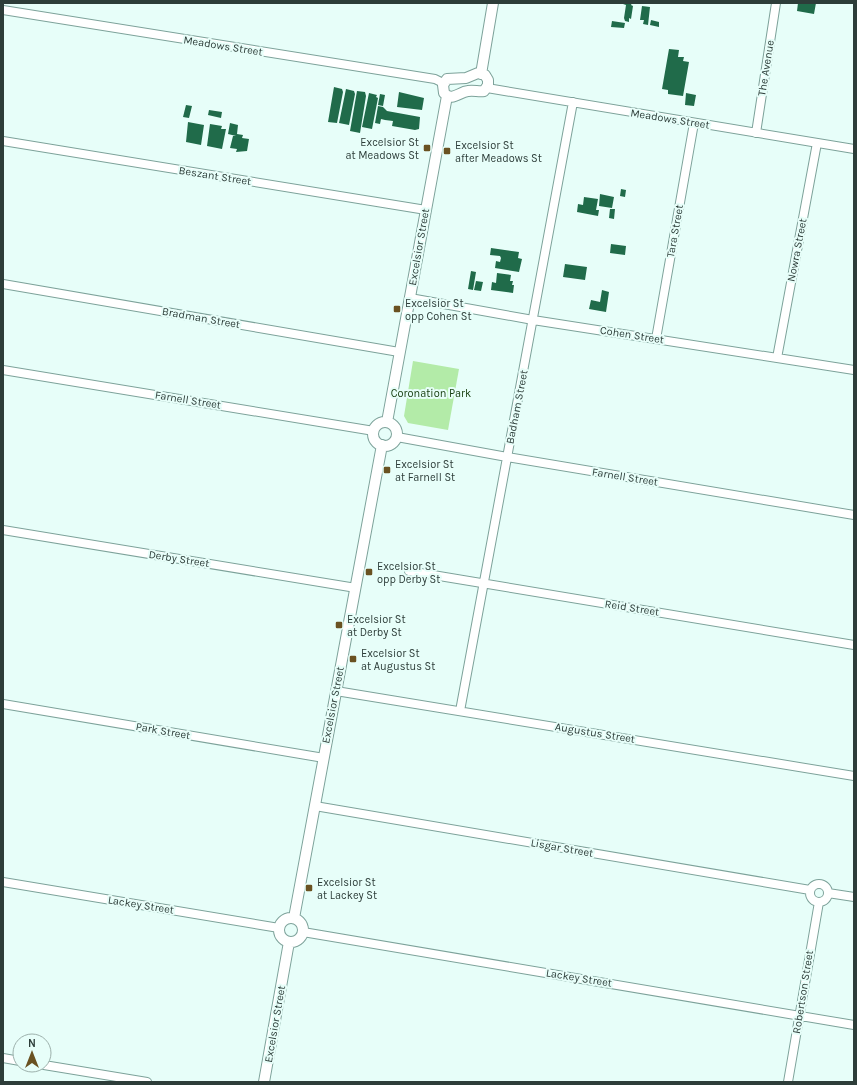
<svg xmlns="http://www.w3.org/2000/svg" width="857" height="1085" font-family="Karla,sans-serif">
	<rect width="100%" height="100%" fill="#e7fef9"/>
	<path fill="#b3eba8" d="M413,361L459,369L448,430L408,423L404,416Z"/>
	<path fill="#206b4a" d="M620,3H632L631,5L633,6L631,19L629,18V22L625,21L624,18L626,5Z
		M798,3H816L814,14L797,11Z
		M642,6L650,7L648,25L643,24L644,20H640Z
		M651,20L659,22V27L650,25Z
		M612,21L625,23L624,28L611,27Z
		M669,49L679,50L678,57H684L683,61L689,62L683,96L668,94V90L662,89Z
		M334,87L342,89L343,92L337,123L328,122Z
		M346,89L354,91L355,94L349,125L339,123Z
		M357,91L365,92L366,96L360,133L350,131Z
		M399,92L424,98L422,110L397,107Z
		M369,93L377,95L376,97L378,98L372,129L362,127Z
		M686,93L696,95L694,106L685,105Z
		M380,94L385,95L383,106L378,105Z
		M186,105L192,106L189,118L183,117Z
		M378,106L383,107L387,111L420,117L419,129L415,130L392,126L393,121L385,120L381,119L380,124L375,123Z
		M209,110L222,112L221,118L208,115Z
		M188,122L204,125L201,145L186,142Z
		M230,123L238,125L237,134L243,135L242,138L249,139L247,151L236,152L237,149L230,148L233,136H236L228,134Z
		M210,124L222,126L221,129H226L222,149L207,146Z
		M621,189L626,190L625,197L620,196Z
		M600,194L614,197L612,208L599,206Z
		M584,197L598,199L596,210H599L598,216L577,212L578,204L583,205Z
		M610,209H615L614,219L609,218Z
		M611,244L626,246L625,255L610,253Z
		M491,248L519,252L518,258L522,259L519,272L495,268L496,261L500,262L501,258L500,256L490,255Z
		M565,264L587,267L585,280L563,277Z
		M471,271L476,272L473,290L468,289Z
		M497,273L511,275L510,281H513L512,285H514L513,293L491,290L492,282L496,283Z
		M476,281L483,282L481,291L474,290Z
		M602,290L609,292L606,312L589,309L591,300L600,302Z"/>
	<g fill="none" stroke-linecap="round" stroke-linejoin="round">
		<defs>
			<path id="minor" d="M3,10L435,79L443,83
				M487,88L854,149
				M756,133L776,3
				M3,141L426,210
				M3,284L399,352
				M410,298L533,320L854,370
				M656,339L694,123
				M777,358L817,143
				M3,370L374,431
				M397,437L507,457L854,515
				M3,530L356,588
				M409,571L854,645
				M336,691L854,776
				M3,704L324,758
				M460,711L573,102
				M315,806L810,890
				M3,882L279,928
				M810 893a9 9 0 1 1 18 0a9 9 0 1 1-18 0Z
				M828,893L854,897
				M303,932L854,1025
				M3,1058L20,1061
				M44,1065L147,1082
				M788,1082L819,902"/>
			<path id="tertiary" d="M478,73L485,75L488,80V85L484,91C479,92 474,90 468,91C459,92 452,102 444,93L443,85L447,79L466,78Z
				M481,74L493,3
				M387,422L447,96
				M373 434a12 12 0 1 1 24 0a12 12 0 1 1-24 0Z
				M294,918L382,445
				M279 930a12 12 0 1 1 24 0a12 12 0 1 1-24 0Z
				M264,1082L289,942"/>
		</defs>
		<use href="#minor" stroke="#7da29a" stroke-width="10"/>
		<use href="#tertiary" stroke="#7da29a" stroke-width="12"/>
		<use href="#minor" stroke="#fff" stroke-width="8"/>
		<use href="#tertiary" stroke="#fff" stroke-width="10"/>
	</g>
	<g fill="#6a5222" stroke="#e7fef9" stroke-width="1.5">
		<rect x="423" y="144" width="8" height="8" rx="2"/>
		<rect x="443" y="147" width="8" height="8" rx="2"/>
		<rect x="393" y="305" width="8" height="8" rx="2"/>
		<rect x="383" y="466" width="8" height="8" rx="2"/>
		<rect x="365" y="568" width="8" height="8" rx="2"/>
		<rect x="335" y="621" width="8" height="8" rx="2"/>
		<rect x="349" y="655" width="8" height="8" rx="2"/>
		<rect x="305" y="884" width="8" height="8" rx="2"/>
	</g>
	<g text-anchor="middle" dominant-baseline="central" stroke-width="4" stroke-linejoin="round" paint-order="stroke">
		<g font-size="11" fill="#2d3d39" stroke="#e7fef9">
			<text transform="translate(223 46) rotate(9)">Meadows Street</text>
			<text transform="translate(766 68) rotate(-81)">The Avenue</text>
			<text transform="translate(670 119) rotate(9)">Meadows Street</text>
			<text transform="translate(215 176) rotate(9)">Beszant Street</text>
			<text transform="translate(675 231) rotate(-80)">Tara Street</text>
			<text transform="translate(419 247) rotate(-80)">Excelsior Street</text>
			<text transform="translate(797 250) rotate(-79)">Nowra Street</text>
			<text transform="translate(201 318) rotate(10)">Bradman Street</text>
			<text transform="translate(632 335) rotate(9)">Cohen Street</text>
			<text transform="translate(188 400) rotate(9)">Farnell Street</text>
			<text transform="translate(517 407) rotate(-79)">Badham Street</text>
			<text transform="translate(625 477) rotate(9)">Farnell Street</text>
			<text transform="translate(179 559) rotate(9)">Derby Street</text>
			<text transform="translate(632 608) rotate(9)">Reid Street</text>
			<text transform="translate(333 705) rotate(-79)">Excelsior Street</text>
			<text transform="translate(163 731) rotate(10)">Park Street</text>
			<text transform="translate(595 733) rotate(9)">Augustus Street</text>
			<text transform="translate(562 848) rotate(10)">Lisgar Street</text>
			<text transform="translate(141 905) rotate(9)">Lackey Street</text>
			<text transform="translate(579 978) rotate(9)">Lackey Street</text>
			<text transform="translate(803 992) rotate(-81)">Robertson Street</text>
			<text transform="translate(275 1024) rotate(-80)">Excelsior Street</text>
		</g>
		<g font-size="11" fill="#2d3d39" stroke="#e7fef9" text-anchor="start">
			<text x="419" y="142" text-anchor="end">Excelsior St<tspan x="419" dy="13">at Meadows St</tspan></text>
			<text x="455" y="145">Excelsior St<tspan x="455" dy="13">after Meadows St</tspan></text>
			<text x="405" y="303">Excelsior St<tspan x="405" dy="13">opp Cohen St</tspan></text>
			<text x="395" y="464">Excelsior St<tspan x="395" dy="13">at Farnell St</tspan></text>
			<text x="377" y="566">Excelsior St<tspan x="377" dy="13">opp Derby St</tspan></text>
			<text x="347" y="619">Excelsior St<tspan x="347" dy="13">at Derby St</tspan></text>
			<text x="361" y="653">Excelsior St<tspan x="361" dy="13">at Augustus St</tspan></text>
			<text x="317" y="882">Excelsior St<tspan x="317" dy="13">at Lackey St</tspan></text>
		</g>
		<g font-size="11" fill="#143b0c" stroke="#e7fef9">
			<text x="431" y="393">Coronation Park</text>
		</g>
	</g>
	<rect width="857" height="1085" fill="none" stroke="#2d3d39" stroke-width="8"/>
	<g transform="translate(32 1053)"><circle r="19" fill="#e7fef9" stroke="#9db1ac"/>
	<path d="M0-3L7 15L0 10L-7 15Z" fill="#6a5222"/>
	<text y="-6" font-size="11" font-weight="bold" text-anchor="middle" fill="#2d3d39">N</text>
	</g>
</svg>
